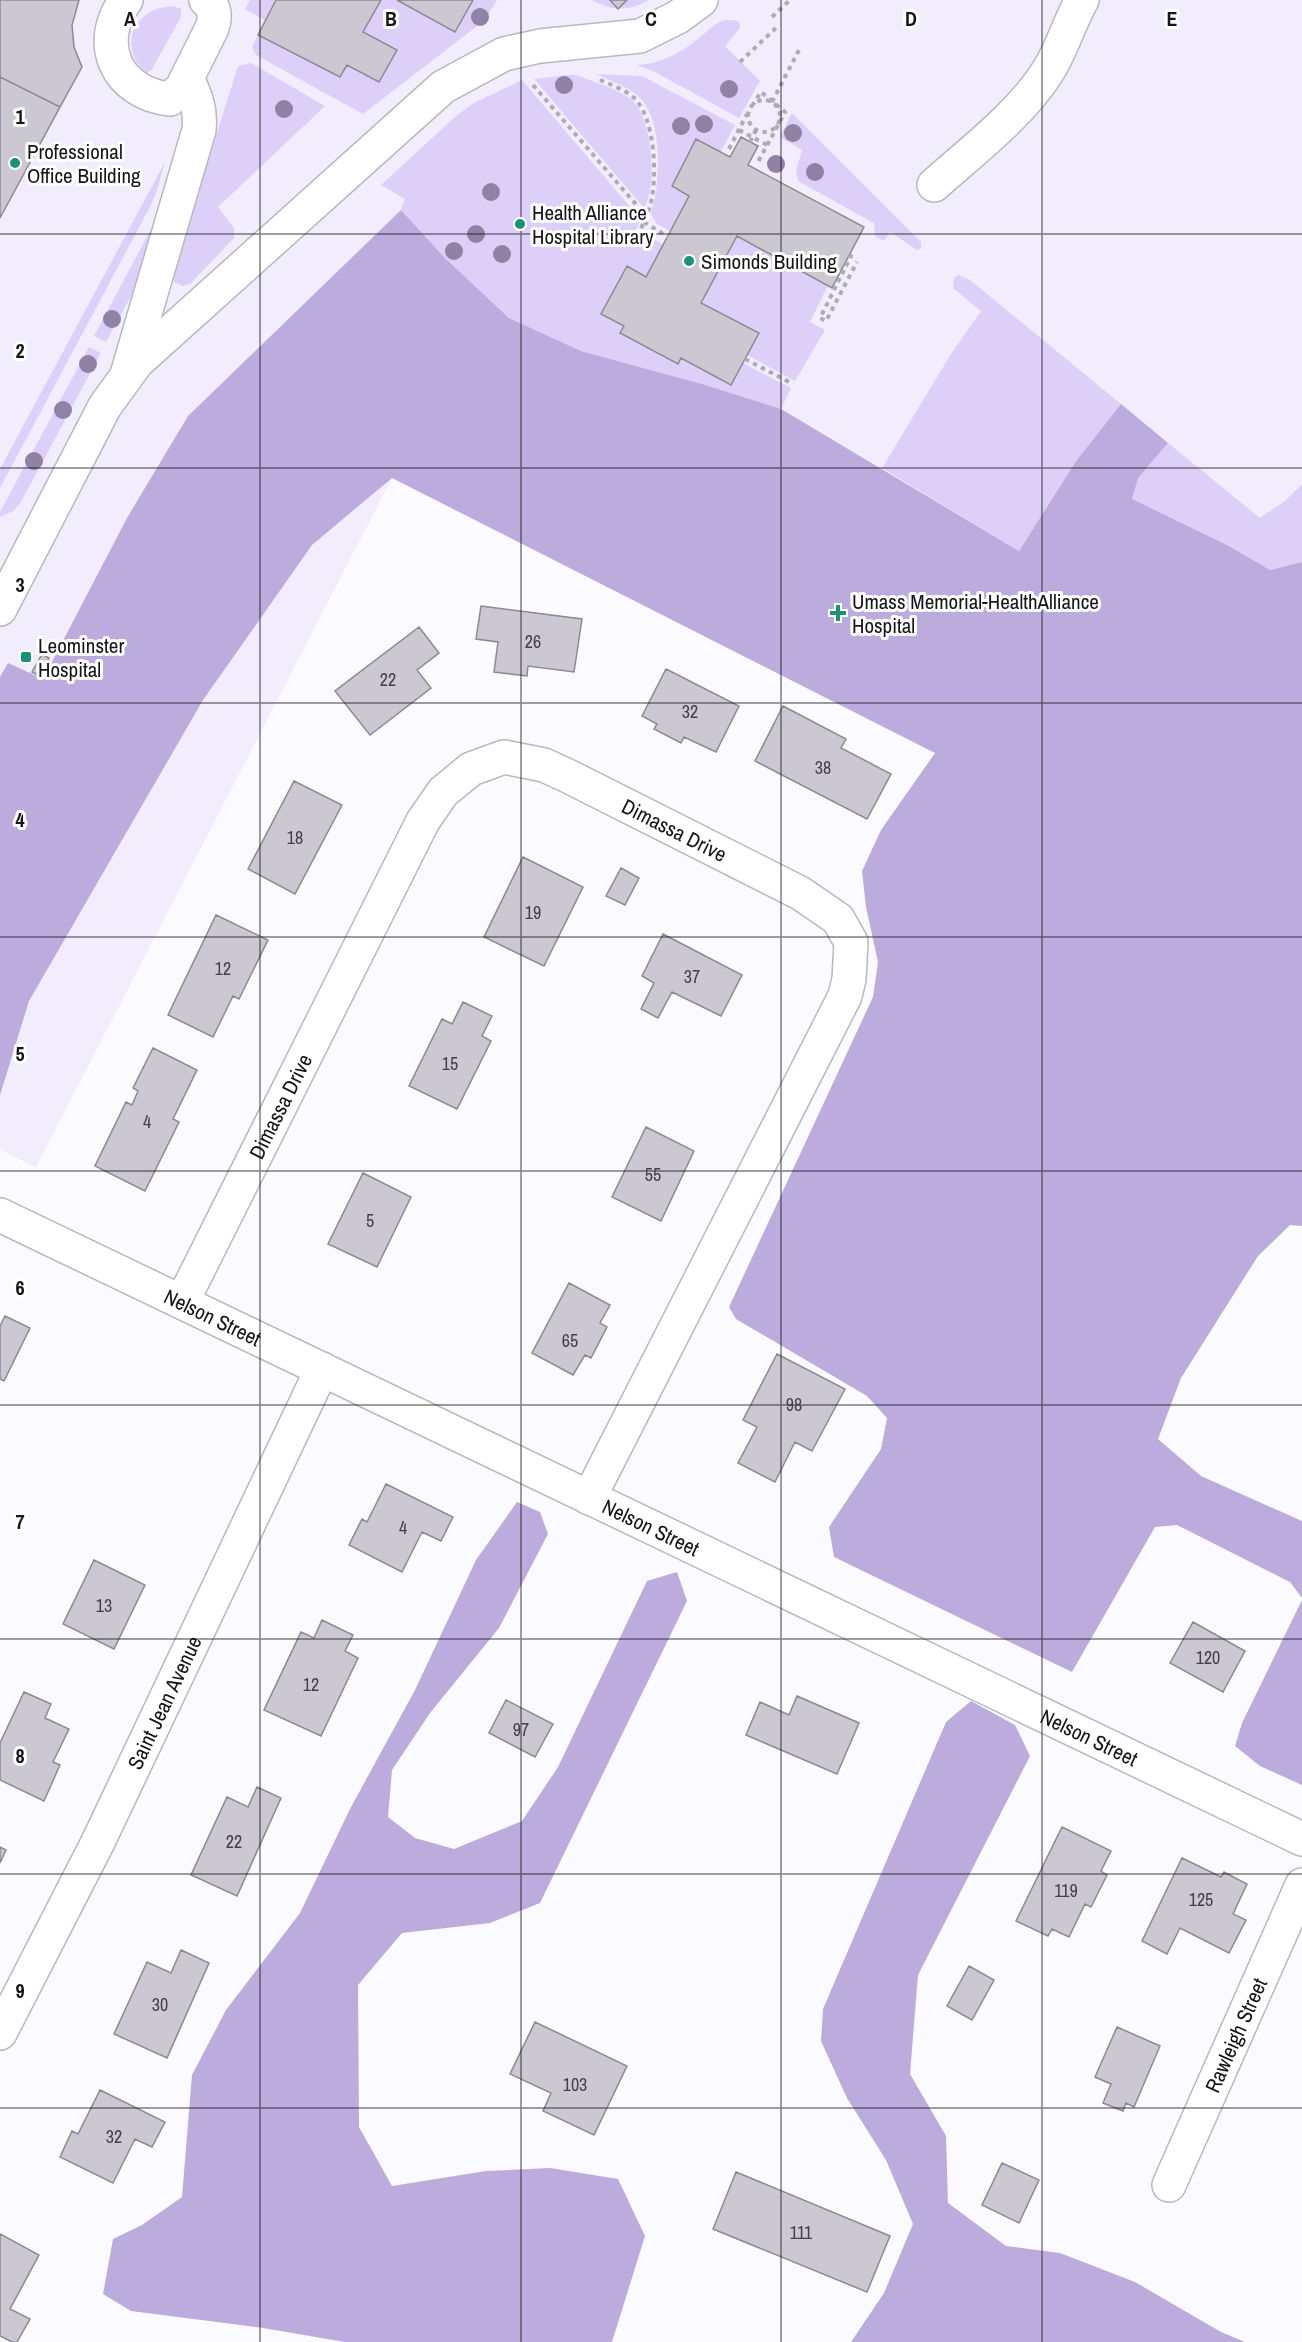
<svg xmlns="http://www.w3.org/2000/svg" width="1302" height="2342" font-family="'Archivo Narrow',sans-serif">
	<rect width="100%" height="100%" fill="#fbfafe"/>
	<path fill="#f1edfd" d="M0,0H1302V665L935,753L392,478L36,1167L0,1150Z"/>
	<path fill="#dcd0f8" d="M250,0H276L265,20L245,9Z
		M381,0H397L455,32L473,0H497L485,20L363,114L256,55L252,47L258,35L340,77L347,65L379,82L397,50L363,32Z
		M591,0H610L618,8L627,0H649C627,12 613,11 591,0Z
		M173,6L181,9V17L152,69L147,73C126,57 125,26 150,12C157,8 166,7 173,6Z
		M726,20H734L740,23V28L725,46L760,81L739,118L653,71L637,65C660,64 681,53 699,38C708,31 714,23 726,20Z
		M251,63L325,106L218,207L234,228V238L190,284L183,286L174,282L173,272L238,66Z
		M596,74L642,76L735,125L721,152L696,139L672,186L689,196L670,231L657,224L651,214C652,206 655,199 656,191C659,163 661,117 638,96C627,86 610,81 596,74Z
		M569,75H576C594,82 617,88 632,100C652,117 658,186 644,208L534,79Z
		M522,80L637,215L639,224L635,231L644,236L646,234L664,245L646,277L626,266L601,314L624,326L620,333L681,358L730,385L743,363L791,388L781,409L702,384L581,351L509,318L445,258L401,210L405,199L381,185L456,116L474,103Z
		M792,113L921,242V249L917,250L890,232L884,241L875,236L874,223L798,181L796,171L802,150L780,137Z
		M165,162L157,191L150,207L0,488V469Z
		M166,201L142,276L106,342L94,336Z
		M737,236L828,285L810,322L825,330L795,381L747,355L758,333L701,303Z
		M958,275L970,280L1121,404L1080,457L1019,551L882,468L951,354L981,311L953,288L954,278Z
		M89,347L101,353L21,502L13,511L0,517V512Z
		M1168,443L1260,518L1285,501L1302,484V562L1270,570L1229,546L1131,499L1138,478Z"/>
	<path fill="#bcacde" d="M401,210L445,258L509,318L581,351L702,384L781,409L1019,551L1077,460L1121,404L1168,443L1138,478L1132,499L1229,546L1270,570L1302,562V1226L1290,1225L1258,1256L1181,1378L1158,1439L1201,1476L1302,1521V1598L1290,1582L1177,1525L1155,1527L1072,1672L834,1557L829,1527L881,1449L887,1418L867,1396L736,1319L729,1307L873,997L878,962L866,907L862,871L881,830L935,753L392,478L312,545L203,700L29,1001L0,1095V677L8,663L43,679L127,518L188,416Z
		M517,1502L540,1512L548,1534L499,1628L430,1713L392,1770L388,1817L415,1838L454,1849L522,1821L558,1767L647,1581L677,1572L687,1601L540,1903L490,1923L402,1933L358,1985L359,2127L392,2186L486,2171L550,2168L618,2179L645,2236L612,2342H345L263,2328L131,2311L103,2294L113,2239L142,2225L182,2197L192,2075L226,2010L300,1913L350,1809L415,1690L476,1560Z
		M1302,1600V1785L1260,1766L1235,1746L1242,1723Z
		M971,1701L1015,1725L1030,1756L918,1975L910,2074L946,2136L948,2203L1006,2246L1060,2253L1135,2282L1221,2332L1245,2342H851L884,2293L913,2224L886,2160L847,2098L821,2041L823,2009L946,1722Z"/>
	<path fill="#cbc8d2" stroke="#8c8992" stroke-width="1.5" d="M0,0H79L72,25L74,47L82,67L60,107L0,77Z
		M276,0H381L363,32L397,50L379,82L347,65L340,77L258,35Z
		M397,0H473L455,32Z
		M610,0H627L618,9Z
		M0,77L60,107L0,218Z
		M741,137L758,146L748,165L864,227L832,288L737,236L701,303L759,333L731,385L681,358L678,364L620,333L624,326L601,314L627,266L646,277L689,196L672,186L696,139L730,157Z
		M481,606L582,619L574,672L528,666L527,676L494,672L498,642L476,639Z
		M419,627L439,653L417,670L431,688L370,735L335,691Z
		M42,654L49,658L39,676L32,672Z
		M666,669L739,706L716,752L684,737L681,743L654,729L657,724L642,716Z
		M783,706L846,739L841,748L891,774L867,819L755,761Z
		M294,781L342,805L295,894L248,869Z
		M523,857L583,887L544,966L484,937Z
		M621,868L639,878L625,905L606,896Z
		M216,915L268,940L239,999L233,996L213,1037L168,1015Z
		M663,934L742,975L721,1016L672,992L658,1018L641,1009L654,983L642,976Z
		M463,1002L492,1016L482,1036L491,1041L457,1109L409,1086L442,1019L452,1024Z
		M153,1048L197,1070L173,1119L179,1122L145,1191L95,1166L126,1102L132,1105L138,1091L133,1088Z
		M646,1127L694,1151L661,1221L612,1197Z
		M363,1173L411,1197L377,1267L328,1244Z
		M569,1283L610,1305L600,1323L607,1327L591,1358L585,1355L573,1375L532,1353Z
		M5,1316L30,1328L4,1381L0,1379V1326Z
		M777,1354L845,1389L812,1451L795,1442L775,1482L738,1463L757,1427L743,1420Z
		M386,1484L453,1517L441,1541L422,1532L402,1572L349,1545L362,1519L367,1522Z
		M94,1560L145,1585L114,1649L63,1624Z
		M322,1620L353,1635L345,1651L358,1658L321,1736L264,1710L301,1632L314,1638Z
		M1193,1622L1245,1651L1223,1692L1170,1663Z
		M24,1692L51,1704L45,1718L69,1729L53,1762L60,1765L44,1801L0,1780V1743Z
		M797,1696L859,1723L837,1774L746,1735L760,1702L789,1715Z
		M506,1700L553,1724L535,1757L489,1733Z
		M257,1787L281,1798L237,1896L191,1875L227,1797L248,1807Z
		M1062,1827L1111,1851L1101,1871L1107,1875L1091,1907L1085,1904L1069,1937L1052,1929L1048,1936L1016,1921Z
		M0,1847L6,1850L0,1863Z
		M1182,1858L1221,1877L1224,1872L1247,1884L1233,1914L1246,1920L1229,1953L1180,1928L1167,1954L1142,1941Z
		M181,1950L209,1963L167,2058L114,2034L147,1962L171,1973Z
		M969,1966L994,1980L972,2020L947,2006Z
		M535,2022L627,2066L594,2135L543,2111L551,2093L510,2074Z
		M1117,2027L1160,2046L1134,2107L1126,2103L1123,2111L1103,2103L1111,2084L1095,2077Z
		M100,2090L165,2122L152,2147L135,2139L113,2183L60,2157L72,2131L78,2134Z
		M1002,2163L1039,2180L1019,2223L982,2205Z
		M736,2172L890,2236L867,2292L713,2229Z
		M0,2234L39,2255L10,2309L30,2319L17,2342H12L0,2336Z"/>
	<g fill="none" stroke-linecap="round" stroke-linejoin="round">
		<defs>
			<g id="minor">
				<path d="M126,0C94,43 116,93 170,99L182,88L212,28C216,17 215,7 206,0"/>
				<path d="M934,185C971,152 1022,113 1048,71C1062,49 1069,23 1082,0"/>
				<path d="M128,371L199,130C201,109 196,97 187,78"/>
				<path d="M0,609L105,406L137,362L443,87L504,54L540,46L640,36L678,17L701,0"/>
				<path id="s1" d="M0,1215L1302,1839"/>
				<path id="s2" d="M182,1302L423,821L443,792L471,769L504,757L544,765L568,776L800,893L838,919L851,942L849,979L845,996L589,1498"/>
				<path id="s3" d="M0,2033L98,1842L322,1369"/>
				<path id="s4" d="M1169,2185L1302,1885"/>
			</g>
		</defs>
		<use href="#minor" stroke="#b9b7c0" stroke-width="36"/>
		<path stroke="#adacb0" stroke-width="4" stroke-dasharray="4.5 4.5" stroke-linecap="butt" d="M772,17L790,0
			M740,62L779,25
			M600,80C611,85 624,89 633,97C656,116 659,185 648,212C646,218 643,223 641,229
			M533,85L646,216
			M748 116a16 16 0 1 1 32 0a16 16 0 1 1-32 0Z
			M772,102L800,48
			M752,106L761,92L785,112L758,162
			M739,130L767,145
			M750,142L756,130
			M729,149L747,114
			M644,222L668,237
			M849,255L851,256L820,318L826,321L857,262
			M745,359L793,384"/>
		<use href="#minor" stroke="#fff" stroke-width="33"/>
	</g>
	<g fill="#9082a4">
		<circle cx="480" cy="17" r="9"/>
		<circle cx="564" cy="85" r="9"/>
		<circle cx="729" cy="89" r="9"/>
		<circle cx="284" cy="109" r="9"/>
		<circle cx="704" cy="124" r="9"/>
		<circle cx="681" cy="126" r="9"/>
		<circle cx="793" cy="133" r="9"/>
		<circle cx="776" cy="164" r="9"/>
		<circle cx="815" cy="172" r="9"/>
		<circle cx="491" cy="192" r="9"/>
		<circle cx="476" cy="234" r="9"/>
		<circle cx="454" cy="251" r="9"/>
		<circle cx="502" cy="254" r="9"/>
		<circle cx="112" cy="319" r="9"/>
		<circle cx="88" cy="364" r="9"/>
		<circle cx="63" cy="410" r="9"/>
		<circle cx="34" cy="461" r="9"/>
	</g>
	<path fill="none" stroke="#151417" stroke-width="1.5" stroke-opacity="0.55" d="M260,0V2342M521,0V2342M781,0V2342M1042,0V2342M0,234H1302M0,468H1302M0,703H1302M0,937H1302M0,1171H1302M0,1405H1302M0,1639H1302M0,1874H1302M0,2108H1302"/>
	<g fill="#199278" stroke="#fff" stroke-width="2">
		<circle cx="15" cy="163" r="6"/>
		<circle cx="520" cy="224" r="6"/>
		<circle cx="689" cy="261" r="6"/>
		<path d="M835 604h6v6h6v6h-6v6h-6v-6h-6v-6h6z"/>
		<rect x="20" y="651" width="12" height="12" rx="3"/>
	</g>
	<g text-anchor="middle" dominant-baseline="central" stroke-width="6" stroke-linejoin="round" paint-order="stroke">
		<g font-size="18" fill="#424146">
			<text x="533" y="641">26</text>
			<text x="388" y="679">22</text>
			<text x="690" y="711">32</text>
			<text x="823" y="767">38</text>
			<text x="295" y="837">18</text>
			<text x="533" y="912">19</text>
			<text x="223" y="968">12</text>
			<text x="692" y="976">37</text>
			<text x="450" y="1063">15</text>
			<text x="147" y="1121">4</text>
			<text x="653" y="1174">55</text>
			<text x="370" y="1220">5</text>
			<text x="570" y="1340">65</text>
			<text x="794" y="1404">98</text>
			<text x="403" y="1527">4</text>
			<text x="104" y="1605">13</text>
			<text x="1208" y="1657">120</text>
			<text x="311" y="1684">12</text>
			<text x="521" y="1729">97</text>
			<text x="234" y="1841">22</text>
			<text x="1066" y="1890">119</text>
			<text x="1201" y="1899">125</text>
			<text x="160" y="2004">30</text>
			<text x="575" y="2084">103</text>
			<text x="114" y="2136">32</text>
			<text x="801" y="2232">111</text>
		</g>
		<g font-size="21" fill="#151417" stroke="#fff" text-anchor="start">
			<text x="27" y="151">Professional<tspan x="27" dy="24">Office Building</tspan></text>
			<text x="532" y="212">Health Alliance<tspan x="532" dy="24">Hospital Library</tspan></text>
			<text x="701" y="261">Simonds Building</text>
			<text x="852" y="601">Umass Memorial-HealthAlliance<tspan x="852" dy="24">Hospital</tspan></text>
			<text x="38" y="645">Leominster<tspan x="38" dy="24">Hospital</tspan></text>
		</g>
		<g font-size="21" fill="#151417" stroke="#fff">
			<text stroke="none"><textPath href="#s2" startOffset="831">Dimassa Drive</textPath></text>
			<text stroke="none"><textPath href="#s2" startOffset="219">Dimassa Drive</textPath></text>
			<text stroke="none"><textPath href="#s1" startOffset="236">Nelson Street</textPath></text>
			<text stroke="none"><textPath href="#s1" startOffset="722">Nelson Street</textPath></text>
			<text stroke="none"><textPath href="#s3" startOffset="369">Saint Jean Avenue</textPath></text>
			<text stroke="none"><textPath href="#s1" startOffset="1208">Nelson Street</textPath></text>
			<text stroke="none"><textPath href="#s4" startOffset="164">Rawleigh Street</textPath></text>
		</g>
	</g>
	<g font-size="20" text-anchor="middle" font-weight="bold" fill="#151417" stroke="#fff" stroke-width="6" stroke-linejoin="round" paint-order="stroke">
		<text x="130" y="26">A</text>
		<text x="391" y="26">B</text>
		<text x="651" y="26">C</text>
		<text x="911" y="26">D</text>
		<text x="1172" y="26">E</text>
		<text x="20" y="124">1</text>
		<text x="20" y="358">2</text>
		<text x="20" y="592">3</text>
		<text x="20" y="827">4</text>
		<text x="20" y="1061">5</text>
		<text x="20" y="1295">6</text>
		<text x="20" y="1529">7</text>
		<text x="20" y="1763">8</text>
		<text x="20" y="1998">9</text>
	</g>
</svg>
